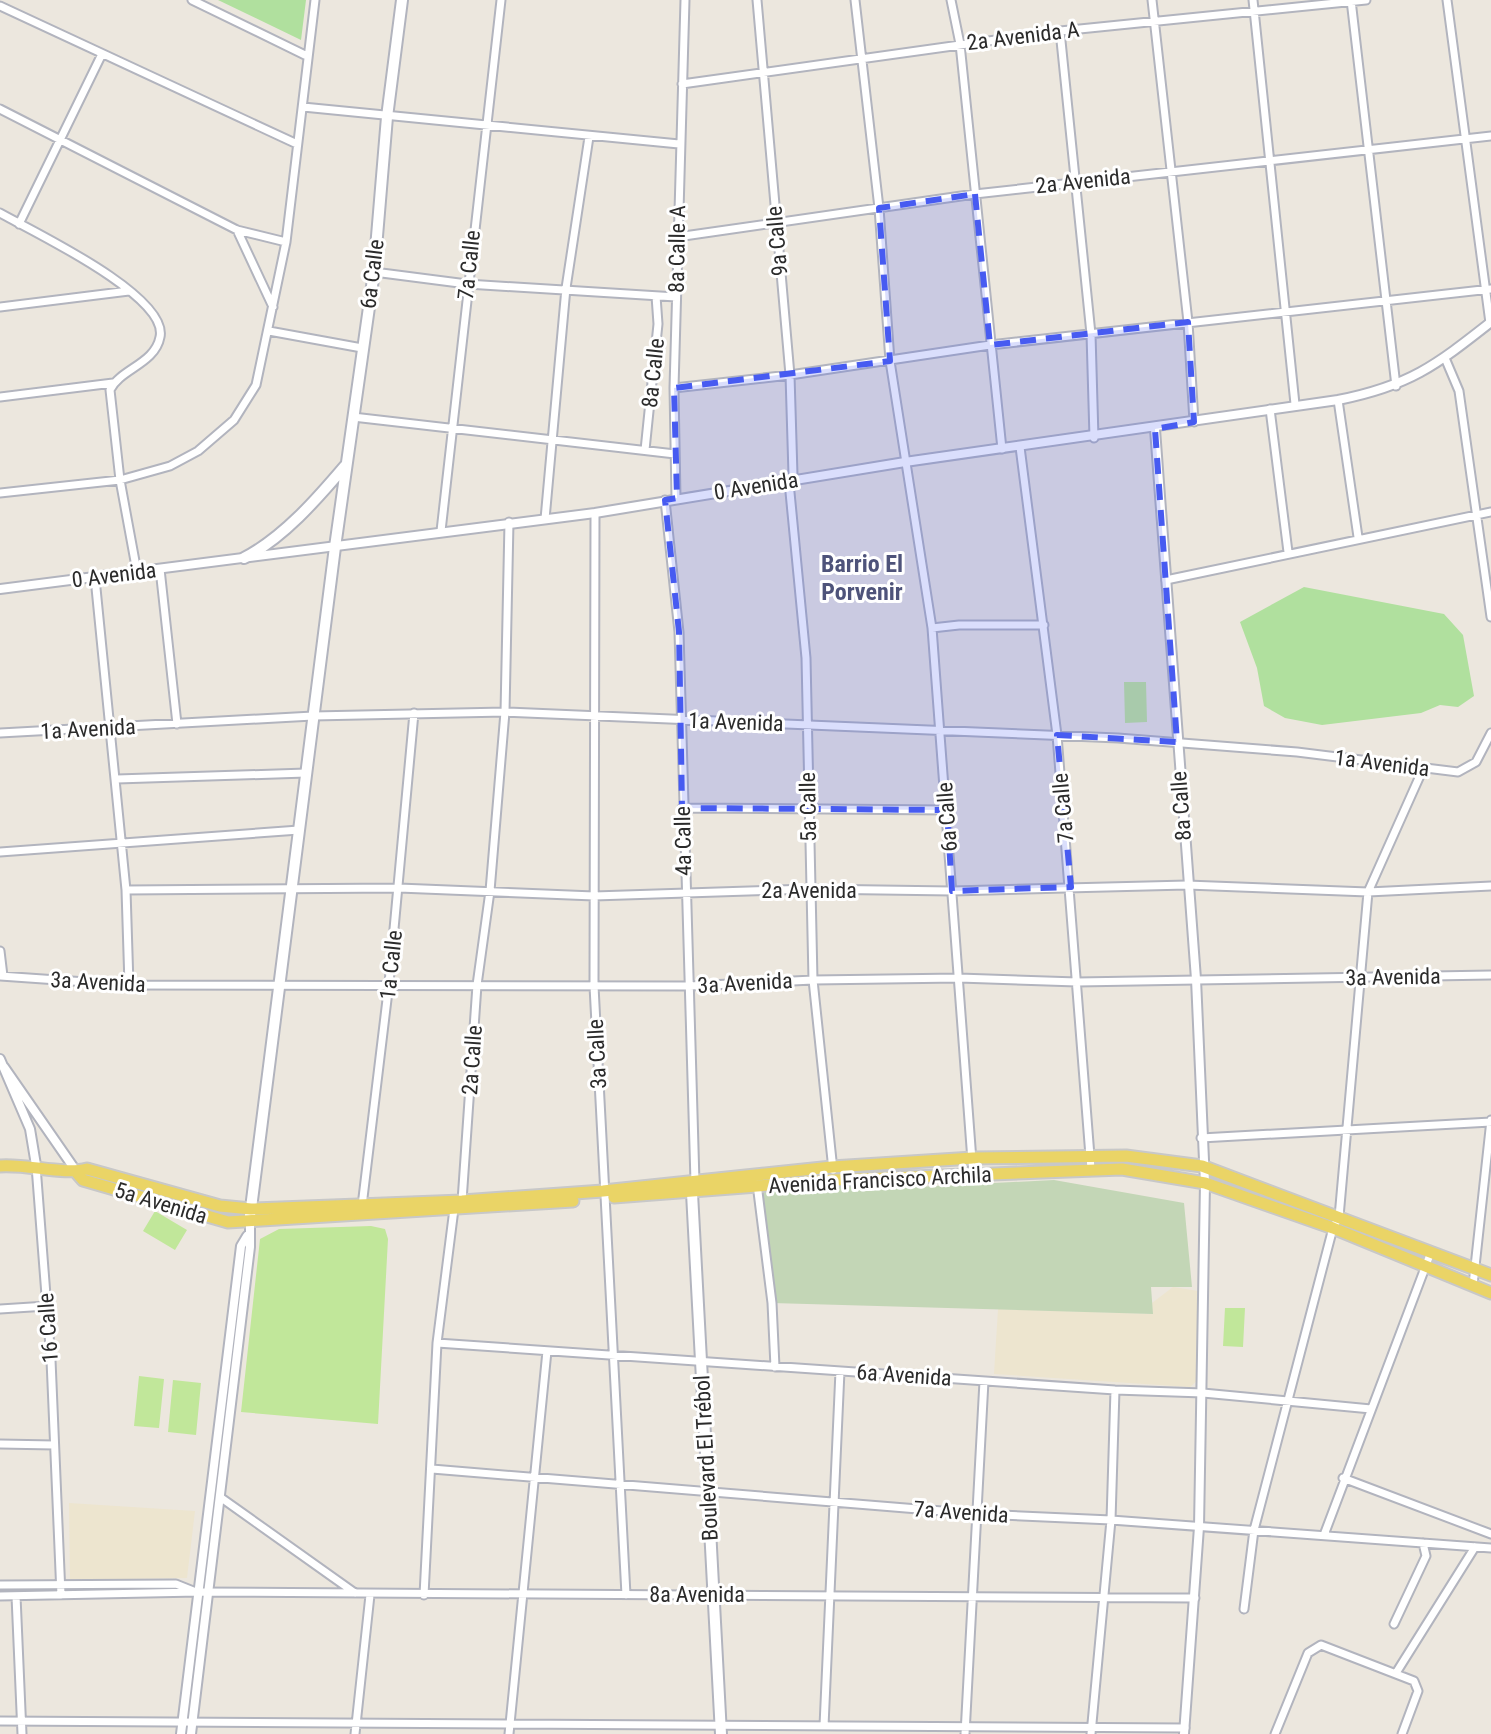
<svg xmlns="http://www.w3.org/2000/svg" width="1491" height="1734" font-family="'Roboto Condensed',sans-serif">
	<rect width="100%" height="100%" fill="#ece7de"/>
	<path fill="#ede5cf" d="M1173,1287L1198,1291V1380L1190,1387L994,1374L998,1309L1152,1314V1303Z
		M69,1503L195,1511L187,1578L70,1580Z"/>
	<path fill="#b0e09e" d="M218,0H306L301,40Z
		M1304,587L1444,614L1463,635L1474,696L1458,707L1440,705L1421,713L1322,725L1285,718L1264,706L1257,668L1240,622Z"/>
	<path fill="#c3d6b6" d="M1054,1180L1184,1203L1192,1287H1151L1153,1314L772,1303L757,1187H917Z"/>
	<path fill="#c1e79a" d="M1124,682H1146L1147,722L1125,723Z
		M155,1211L187,1230L175,1250L143,1231Z
		M371,1226L385,1229L388,1239L378,1424L241,1412L260,1239L279,1229Z
		M1225,1308H1245L1243,1347L1223,1346Z
		M139,1376L164,1379L159,1428L134,1426Z
		M173,1380L201,1383L196,1435L168,1432Z"/>
	<g fill="none" stroke-linecap="round" stroke-linejoin="round">
		<defs>
			<path id="minor" d="M192,0L307,56
				M757,0L790,375L793,475L789,482L806,658L813,980L833,1170
				M855,0L879,208L890,361L932,628L973,1174
				M951,0L960,44L1002,449
				M1152,0L1188,322L1194,422
				M1253,0L1295,404
				M1351,0L1396,386
				M1447,0L1490,323
				M0,6L297,144
				M1060,31L1091,334L1094,438
				M682,84L1060,31L1366,0
				M303,107L679,144
				M0,109L237,230L286,242
				M0,213C32,231 169,296 160,337C155,364 120,369 110,390L120,480L137,572
				M19,224L101,56
				M237,230L273,307
				M677,237L975,194L1491,136
				M374,272L467,284L676,297
				M0,307L129,291
				M269,331L362,348
				M1445,358L1459,391L1491,617
				M674,388L790,375L990,345L1491,289
				M0,397L113,383
				M1338,400L1358,537
				M1270,409L1288,552
				M353,417L675,454
				M1020,447L1057,735L1091,1169
				M645,450L658,324L656,296
				M0,493L120,480L170,466L198,451L234,420L256,385L286,242L315,0
				M676,498L674,388L685,0
				M665,500L679,632L695,1182
				M595,513L594,986L626,1595
				M545,519L566,288L589,137
				M441,531L501,0
				M160,569L177,724
				M95,578L126,890L129,985
				M1166,580L1491,512
				M932,628L959,625H1044
				M0,733L313,716L505,712L1118,738L1297,752L1458,772L1476,762L1491,733
				M117,779L306,773
				M682,808L947,810
				M0,852L299,830
				M126,890L399,888L594,896L809,889L952,891L1187,885L1368,892L1491,886
				M0,951L3,976
				M0,976L129,985L689,986L813,980L959,978L1077,982L1491,975
				M1201,1138L1491,1122
				M36,1166L51,1360L61,1595
				M757,1184L772,1303L775,1367
				M362,1206L389,983L414,713
				M1473,1285L1491,1120
				M0,1309L47,1306
				M437,1343L1115,1390L1203,1393L1371,1409
				M0,1444L54,1445
				M432,1469L979,1514L1111,1520L1491,1548
				M1343,1478L1491,1534
				M220,1497L355,1593
				M1324,1535L1431,1252
				M0,1585L176,1584L196,1592
				M424,1595L437,1343L454,1209L462,1201L477,985L490,891L505,712L509,522
				M0,1596L198,1592L1195,1598
				M16,1596L22,1734
				M1244,1609L1254,1530L1333,1228L1339,1217L1368,892L1423,769
				M1394,1624L1426,1556L1423,1543
				M1396,1673L1475,1547
				M0,1721L1185,1728
				M824,1726L840,1371
				M355,1734L370,1595
				M509,1734L547,1351
				M965,1734L984,1381
				M1091,1734L1111,1520L1115,1390
				M1275,1734L1308,1653L1321,1645L1414,1681L1418,1691L1402,1734"/>
			<path id="tertiary" d="M1155,429L1196,979L1205,1183L1199,1527L1184,1734
				M0,589L595,513L905,462L1338,400C1409,386 1435,366 1491,322
				M0,1059L30,1129L36,1165
				M4,1067L76,1171
				M181,1734L241,1246L247,1236
				M191,1734L250,1247V1222"/>
			<path id="secondary" d="M244,558C283,538 317,499 345,466
				M694,1184L692,1193L721,1734
				M250,1216L335,547L374,272L387,117L402,0"/>
			<path id="primary" d="M0,1166C28,1164 64,1175 87,1169L220,1206L251,1209L462,1201L603,1191L832,1167L973,1158L1126,1156L1202,1166L1491,1275
				M76,1172L83,1180L228,1222L573,1201
				M614,1197L834,1180L1122,1169L1205,1183L1333,1228L1491,1293"/>
		</defs>
		<use href="#minor" stroke="#b2b4be" stroke-width="11"/>
		<use href="#tertiary" stroke="#b2b4be" stroke-width="12"/>
		<use href="#secondary" stroke="#b2b4be" stroke-width="14"/>
		<use href="#primary" stroke="#c8c8c8" stroke-width="15"/>
		<use href="#minor" stroke="#fff" stroke-width="7"/>
		<use href="#tertiary" stroke="#fff" stroke-width="8"/>
		<use href="#secondary" stroke="#fff" stroke-width="10"/>
		<use href="#primary" stroke="#ead466" stroke-width="11"/>
	</g>
	<path fill="#475bf1" fill-opacity="0.2" stroke="#475bf1" stroke-width="6" stroke-dasharray="16 10" stroke-linejoin="round" d="M975,194L990,345L1188,322L1194,422L1155,429L1177,742L1057,735L1071,887L952,891L947,810L682,808L679,632L665,500L677,498L674,388L890,361L879,208Z"/>
	<g text-anchor="middle" dominant-baseline="central" stroke-width="6" stroke-linejoin="round" paint-order="stroke">
		<g font-size="22" fill="#2b2b2b" stroke="#fff">
			<text transform="translate(1023 36) rotate(-7)">2a Avenida A</text>
			<text transform="translate(1083 181) rotate(-6)">2a Avenida</text>
			<text transform="translate(777 241) rotate(-95)">9a Calle</text>
			<text transform="translate(677 249) rotate(-89)">8a Calle A</text>
			<text transform="translate(469 265) rotate(-84)">7a Calle</text>
			<text transform="translate(372 274) rotate(-83)">6a Calle</text>
			<text transform="translate(653 373) rotate(-84)">8a Calle</text>
			<text transform="translate(756 486) rotate(-9)">0 Avenida</text>
			<text transform="translate(114 575) rotate(-7)">0 Avenida</text>
			<text transform="translate(736 722) rotate(2)">1a Avenida</text>
			<text transform="translate(88 729) rotate(-3)">1a Avenida</text>
			<text transform="translate(1382 763) rotate(7)">1a Avenida</text>
			<text transform="translate(1181 806) rotate(-94)">8a Calle</text>
			<text transform="translate(808 807) rotate(-91)">5a Calle</text>
			<text transform="translate(1063 808) rotate(-95)">7a Calle</text>
			<text transform="translate(947 817) rotate(-94)">6a Calle</text>
			<text transform="translate(683 841) rotate(-91)">4a Calle</text>
			<text x="809" y="890">2a Avenida</text>
			<text transform="translate(391 965) rotate(-84)">1a Calle</text>
			<text transform="translate(1393 977) rotate(-1)">3a Avenida</text>
			<text transform="translate(98 982) rotate(3)">3a Avenida</text>
			<text transform="translate(745 983) rotate(-3)">3a Avenida</text>
			<text transform="translate(597 1054) rotate(-93)">3a Calle</text>
			<text transform="translate(472 1060) rotate(-86)">2a Calle</text>
			<text transform="translate(880 1180) rotate(-3)">Avenida Francisco Archila</text>
			<text transform="translate(161 1203) rotate(17)">5a Avenida</text>
			<text transform="translate(48 1328) rotate(-94)">16 Calle</text>
			<text transform="translate(904 1375) rotate(4)">6a Avenida</text>
			<text transform="translate(706 1458) rotate(-93)">Boulevard El Trébol</text>
			<text transform="translate(961 1512) rotate(4)">7a Avenida</text>
			<text x="697" y="1594">8a Avenida</text>
		</g>
		<g font-size="24" font-weight="bold" fill="#4e537a" stroke="#fff">
			<text x="862" y="564">Barrio El<tspan x="862" dy="28">Porvenir</tspan></text>
		</g>
	</g>
</svg>
